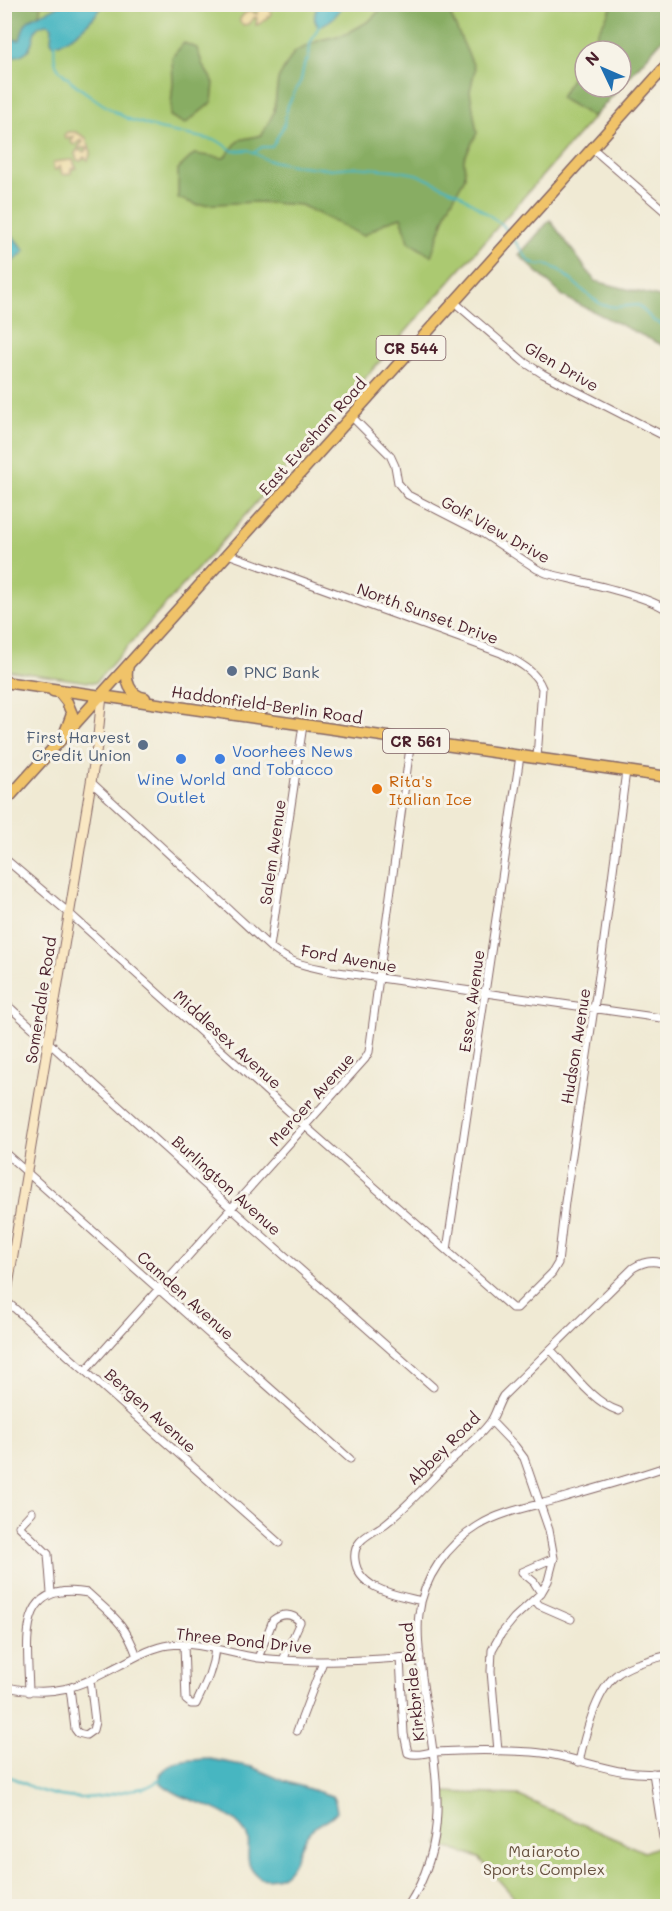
<svg xmlns="http://www.w3.org/2000/svg" width="672" height="1911" font-family="Mali,sans-serif">
	<rect width="100%" height="100%" fill="#f7f3e8"/>
	<filter id="ink" filterUnits="userSpaceOnUse"><feTurbulence type="fractalNoise" baseFrequency=".0167" numOctaves="2"/><feDisplacementMap in="SourceGraphic" scale="12" xChannelSelector="R" yChannelSelector="G"/><feConvolveMatrix kernelMatrix="1 2 1 2 8 2 1 2 1" color-interpolation-filters="sRGB"/></filter>
	<filter id="wash" filterUnits="userSpaceOnUse"><feTurbulence type="fractalNoise" baseFrequency=".008" numOctaves="4" result="noise"/><feDisplacementMap in="SourceGraphic" scale="24" xChannelSelector="R" yChannelSelector="G"/><feGaussianBlur stdDeviation="1.35" result="paint"/><feColorMatrix in="noise" values="0 0 0 0 0 0 0 0 0 0 0 0 0 0 0 0 0 1.4 0 .05"/><feComposite in="paint" operator="in"/></filter>
	<g filter="url(#wash)">
		<rect width="100%" height="100%" fill="#f0ead4"/>
		<path fill="#abc971" stroke="#7a744e" stroke-width="1.5" d="M5,5H667V34L621,86V51H585V87H620L212,553L95,683L5,670Z
			M444,1792L517,1795L644,1852L667,1843V1906H522L479,1858L439,1845L443,1824Z"/>
		<path fill="#88ad63" stroke="#696647" stroke-width="1.5" d="M5,5H41L39,15C23,22 27,27 20,40L5,39Z
			M385,5H446L475,69L470,91L477,133L464,159L465,177L448,208L431,256L409,242L401,217L386,222L363,236L301,205L256,202L197,205L178,198V169L194,154L224,158L239,140L262,135L274,112L278,79L294,52L320,40L346,34L369,21Z
			M613,5H667V34L621,86V51H587Z
			M184,43L197,48L203,66L214,83L212,102L185,124L170,116L173,83L172,57Z
			M585,54V87H620L593,117L560,98Z
			M550,220L595,281L667,299V350L662,345L564,297L519,255Z"/>
		<path fill="#eeda9e" stroke="#9c7c64" stroke-width="1.5" d="M263,7L270,8L271,14L261,23L256,25L257,18L255,17L248,24L244,25L240,22V19L244,14L250,11L257,14L259,9Z
			M67,132H76L86,138L91,152L88,160L84,157L81,161L77,160L75,154L77,150L84,152L88,148H79L78,147L83,142L81,140L74,145L71,142L74,136L66,139L64,136Z
			M71,160H73L76,168L71,169V173L65,175L62,174L60,166L56,170L54,169L53,164L54,162Z"/>
		<path fill="#47b6c1" stroke="#486a76" stroke-width="1.5" d="M59,5H103C95,18 69,44 53,44L51,41L52,27L49,24C21,24 47,58 5,57V39L20,40C22,35 22,30 25,25C31,14 50,13 59,5Z
			M318,5V4L343,5C337,16 330,23 318,26C312,19 315,12 318,5Z
			M5,227L25,251L5,268H4Z
			M210,1759L252,1767L284,1781L332,1796L335,1801L337,1811C331,1820 318,1823 310,1831C293,1848 299,1884 260,1878C238,1862 255,1847 245,1832C225,1803 186,1805 161,1783L160,1775C170,1759 193,1760 210,1759Z"/>
		<g fill="none" stroke-linecap="round" stroke-linejoin="round">
			<path stroke="#47b6c1" stroke-width="2" d="M55,42C54,50 53,59 57,66C63,79 126,123 139,122L159,129L218,141L233,151L249,150L267,160L292,165L329,169L354,167L393,170L416,174L458,193L503,225L510,235
				M255,152L262,147H272L284,125L288,105L301,80L304,65L309,57L310,44L320,24
				M514,240L529,261L538,265L545,264L559,270L592,298L602,305L616,307L638,305L654,321L668,327
				M4,1775C17,1778 26,1786 38,1790C71,1802 96,1799 129,1790C135,1788 141,1790 147,1787C153,1785 157,1781 163,1778"/>
		</g>
	</g>
	<g filter="url(#ink)">
		<g fill="none" stroke-linecap="round" stroke-linejoin="round">
			<defs>
				<path id="street" d="M592,148L668,214
					M453,301L524,362L543,374L668,438
					M351,416L390,455L395,466L398,483L408,495L484,534L537,569L546,573C572,580 650,595 668,611
					M228,554L501,653C518,662 535,670 542,688L537,758
					M91,782L270,947C294,965 303,965 331,971L668,1019
					M4,858L69,913L305,1126L512,1308H517L552,1273L558,1263L565,1202L602,955L626,771
					M270,947L303,725
					M4,1002L232,1209L433,1387
					M4,1152L350,1459
					M447,1250L520,756
					M4,1299L279,1543
					M551,1350C570,1370 593,1403 619,1411
					M86,1370L365,1059L369,1052L411,740
					M491,1421L515,1446L524,1458L549,1530L554,1558L548,1581L541,1593L514,1618L501,1634L492,1650L491,1671L498,1751
					M32,1512L19,1526L48,1554L51,1593
					M541,1593L534,1582L522,1572L554,1558
					M535,1600L539,1605L571,1619
					M421,1601C398,1595 358,1590 355,1560C352,1539 372,1534 385,1524C406,1508 429,1482 448,1463C462,1450 480,1437 491,1421C496,1413 498,1404 503,1396L633,1268C644,1261 656,1259 668,1266
					M184,1645L186,1700L191,1704H196C205,1685 213,1670 215,1649
					M258,1658L273,1620C282,1613 292,1613 300,1622L283,1660
					M400,1658L404,1734L408,1753C418,1757 425,1752 435,1752C467,1750 500,1750 532,1752C580,1755 616,1780 668,1772
					M4,1686C57,1700 81,1685 126,1662C139,1655 154,1647 169,1645C199,1641 229,1654 259,1658C312,1664 366,1661 420,1656
					M70,1688L75,1729L78,1733L86,1735L93,1730L95,1722L90,1680
					M29,1692C28,1642 15,1580 88,1593C113,1616 125,1623 137,1656
					M297,1731L323,1662
					M579,1762C584,1738 596,1692 615,1676C629,1664 650,1660 668,1655
					M653,1773L663,1837
					M408,1906C426,1878 436,1846 437,1812C438,1768 428,1721 422,1677C420,1657 416,1634 419,1614C423,1578 447,1545 478,1526C500,1512 529,1507 555,1500C593,1489 630,1479 668,1466"/>
				<path id="secondary" d="M4,1310L97,746L102,695"/>
				<path id="primary" d="M128,666C124,680 130,696 145,698
					M4,682L668,777
					M53,691L59,692L67,702L72,714L64,735
					M4,803L668,64"/>
			</defs>
			<use href="#street" stroke="#846666" stroke-width="9"/>
			<use href="#secondary" stroke="#846666" stroke-width="11"/>
			<use href="#primary" stroke="#846666" stroke-width="13"/>
			<use href="#street" stroke="#fff" stroke-width="7"/>
			<use href="#secondary" stroke="#f9e7c3" stroke-width="9"/>
			<use href="#primary" stroke="#f0c369" stroke-width="10"/>
		</g>
	</g>
	<g fill="#5c6f8a" stroke="#f7f3e8" stroke-width="2">
		<circle cx="232" cy="671" r="6"/>
		<circle cx="143" cy="745" r="6"/>
	</g>
	<g fill="#3f7fe0" stroke="#f7f3e8" stroke-width="2">
		<circle cx="181" cy="759" r="6"/>
		<circle cx="220" cy="759" r="6"/>
	</g>
	<circle fill="#e8710a" stroke="#f7f3e8" stroke-width="2" cx="377" cy="789" r="6"/>
	<g text-anchor="middle" dominant-baseline="central" stroke-width="6" stroke-linejoin="round" paint-order="stroke">
		<g fill="#f7f3e8" stroke="#7e5f64" stroke-width="1.5">
			<rect x="376.5" y="336" width="69" height="24" rx="4.5"/>
			<rect x="383" y="729" width="66" height="24" rx="4.5"/>
		</g>
		<g font-size="15" font-weight="bold" fill="#4a1f2b">
			<text x="411" y="348">CR 544</text>
			<text x="416" y="741">CR 561</text>
		</g>
		<g font-size="16" fill="#4a1f2b" stroke="#f7f3e8">
			<text transform="translate(562 366) rotate(30)">Glen Drive</text>
			<text transform="translate(312 436) rotate(-48)">East Evesham Road</text>
			<text transform="translate(496 529) rotate(29)">Golf View Drive</text>
			<text transform="translate(428 613) rotate(20)">North Sunset Drive</text>
			<text transform="translate(267 704) rotate(8)">Haddonfield-Berlin Road</text>
			<text transform="translate(272 852) rotate(-82)">Salem Avenue</text>
			<text transform="translate(349 958) rotate(10)">Ford Avenue</text>
			<text transform="translate(40 1000) rotate(-81)">Somerdale Road</text>
			<text transform="translate(471 1001) rotate(-82)">Essex Avenue</text>
			<text transform="translate(228 1039) rotate(42)">Middlesex Avenue</text>
			<text transform="translate(575 1046) rotate(-81)">Hudson Avenue</text>
			<text transform="translate(311 1099) rotate(-48)">Mercer Avenue</text>
			<text transform="translate(227 1185) rotate(42)">Burlington Avenue</text>
			<text transform="translate(186 1295) rotate(42)">Camden Avenue</text>
			<text transform="translate(151 1410) rotate(42)">Bergen Avenue</text>
			<text transform="translate(443 1448) rotate(-45)">Abbey Road</text>
			<text transform="translate(244 1640) rotate(6)">Three Pond Drive</text>
			<text transform="translate(412 1682) rotate(-96)">Kirkbride Road</text>
		</g>
		<g font-size="16" fill="#4e5e75" stroke="#f7f3e8" text-anchor="start">
			<text x="244" y="671">PNC Bank</text>
			<text x="131" y="736" text-anchor="end">First Harvest<tspan x="131" dy="18">Credit Union</tspan></text>
		</g>
		<g font-size="16" fill="#366cbe" stroke="#f7f3e8" text-anchor="start">
			<text x="232" y="750">Voorhees News<tspan x="232" dy="18">and Tobacco</tspan></text>
			<text x="181" y="778" text-anchor="middle">Wine World<tspan x="181" dy="18">Outlet</tspan></text>
		</g>
		<g font-size="16" fill="#c56008" stroke="#f7f3e8" text-anchor="start">
			<text x="389" y="780">Rita's<tspan x="389" dy="18">Italian Ice</tspan></text>
		</g>
		<g font-size="16" fill="#675240" stroke="#f7f3e8">
			<text x="544" y="1850">Maiaroto<tspan x="544" dy="18">Sports Complex</tspan></text>
		</g>
	</g>
	<rect width="672" height="1911" fill="none" stroke="#f7f3e8" stroke-width="24"/>
	<g transform="translate(603 69) rotate(314)"><circle r="28" fill="#f7f3e8" stroke="#b29e9c" stroke-width="1.5"/>
	<path d="M0-4.5L10 22L0 15L-10 22Z" fill="#1f6fb2"/>
	<text y="-9" font-size="16" font-weight="bold" text-anchor="middle" fill="#4a1f2b">N</text>
	</g>
</svg>
